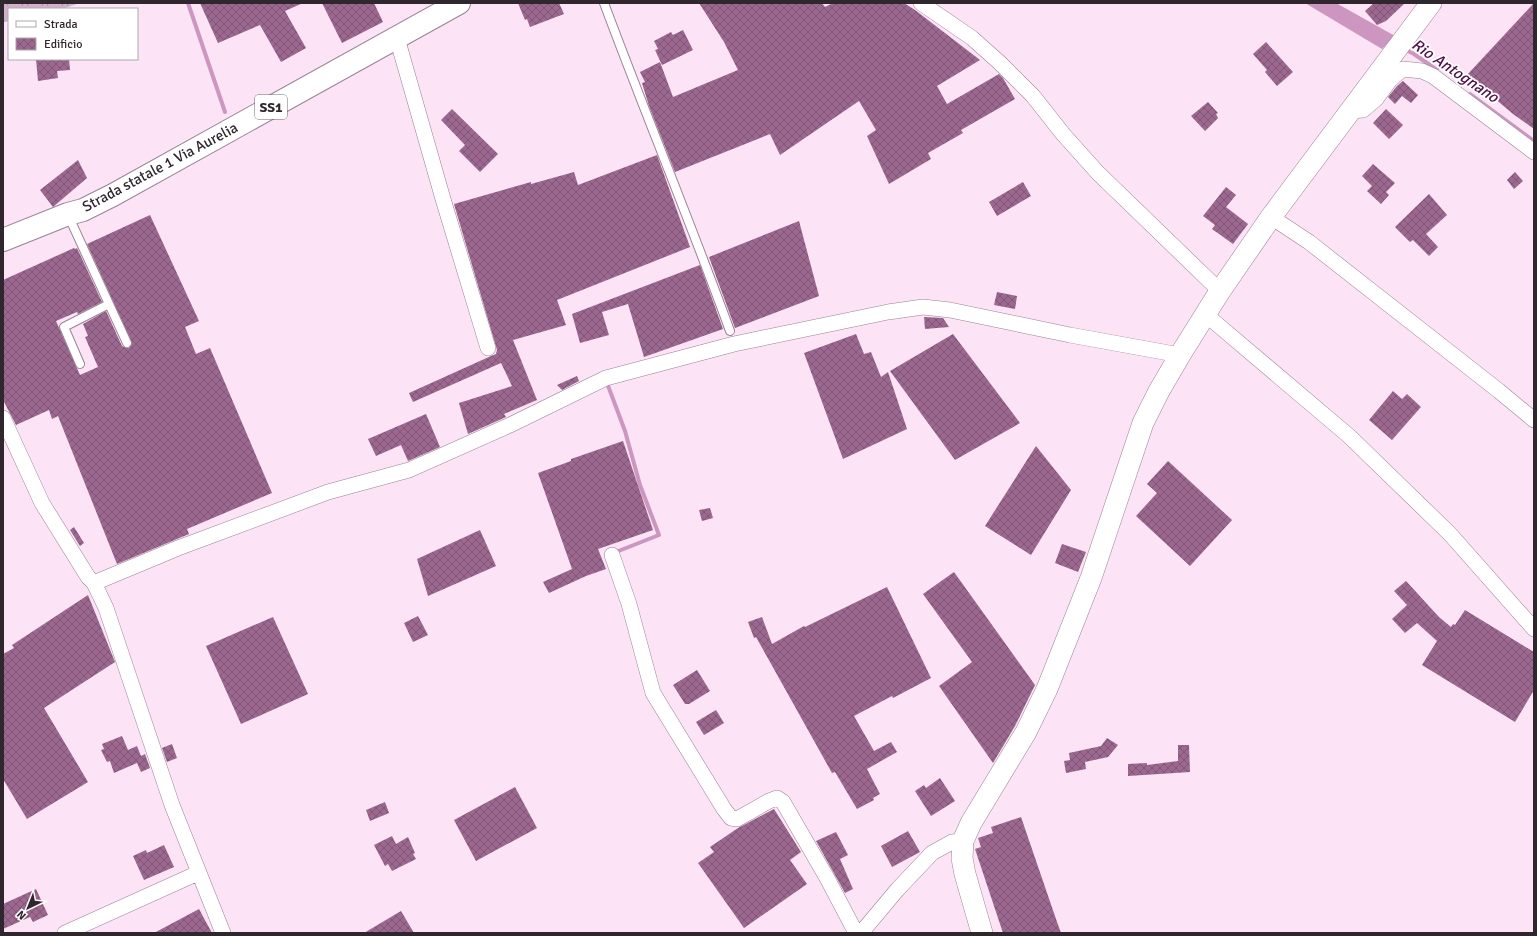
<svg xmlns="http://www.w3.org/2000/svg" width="1537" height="936" font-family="Signika,sans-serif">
	<defs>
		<pattern id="park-crowns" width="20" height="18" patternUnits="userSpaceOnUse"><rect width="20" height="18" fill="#d4afca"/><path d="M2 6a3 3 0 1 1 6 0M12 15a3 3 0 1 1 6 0" fill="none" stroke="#ac8ea4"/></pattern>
		<pattern id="building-cross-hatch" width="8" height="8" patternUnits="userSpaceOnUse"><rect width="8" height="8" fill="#9c6890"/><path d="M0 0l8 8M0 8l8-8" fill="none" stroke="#805676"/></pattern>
	</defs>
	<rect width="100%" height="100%" fill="#fce3f5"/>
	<path fill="url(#park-crowns)" d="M3,3H80L62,9H9V21L3,22Z"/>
	<path fill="#cd96c0" d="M1305,3H1336L1395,36L1382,49Z"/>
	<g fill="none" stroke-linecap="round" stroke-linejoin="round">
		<path stroke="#cd96c0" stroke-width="4" d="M188,3L225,112
			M1404,49L1414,54L1437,70
			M1470,94L1534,141
			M607,383L625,431L640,485L659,535L616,552"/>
	</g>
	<path fill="url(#building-cross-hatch)" d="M200,3H303L285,11L306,48L281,62L260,25L218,43Z
		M322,3H374L383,22L342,43Z
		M518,3H559L564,14L530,27L527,19L525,20Z
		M699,3H822L825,7L833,3H904L915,10L980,60L937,86L947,104L999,74L1003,78L1015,99L961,130L963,133L928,153L931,159L889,184L867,136L876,130L859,101L780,155L770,134L675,172L649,106L642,83L645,82L640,72L660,62L673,97L738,70L724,42Z
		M1374,3H1405L1386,21L1377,25L1365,11Z
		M1534,3V129L1513,114L1467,75Z
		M683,30L693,50L662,65L655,50L658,49L654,41L671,32L673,35Z
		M1266,42L1293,72L1277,86L1265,72L1267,70L1253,54Z
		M36,59H69L70,70L57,71L58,78L38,81Z
		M1403,81L1418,95L1411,103L1402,96L1395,104L1388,97L1397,86Z
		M1208,102L1218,113L1216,114L1218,118L1205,131L1191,116Z
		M452,109L498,154L480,172L459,151L465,145L441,120Z
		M1386,109L1403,125L1389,139L1373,123Z
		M657,155L690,247L557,300L566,325L513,340L537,400L504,414L506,417L468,434L459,403L512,386L501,363L413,402L409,393L491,356L496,354L497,350L454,204L531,182V184L574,172L578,185Z
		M78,160L87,178L53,207L40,190Z
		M1373,164L1395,183L1386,192L1389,195L1381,204L1367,191L1372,186L1362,176Z
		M1515,172L1523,181L1514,189L1507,180Z
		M1023,182L1031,196L997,216L989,202Z
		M1226,187L1236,195L1226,207L1248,224L1233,244L1212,229L1215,225L1203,216Z
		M1429,194L1447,215L1426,234L1438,247L1429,256L1413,240L1410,242L1395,227Z
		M150,215L199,321L185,327L196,354L210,348L272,493L187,529L189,534L117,564L58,416L52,419L49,410L16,425L3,400V280L74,248L75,249L77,248L102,302L78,314L77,312L56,321L80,375L98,367L85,337L88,336L83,324L106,311L122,346L126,348H129L132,343L87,244Z
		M799,221L819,296L735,328L709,257Z
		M700,265L723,329L644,357L628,304L602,312L609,335L580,343L572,314Z
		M997,292L1017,296L1015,309L994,305Z
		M924,317L943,318L949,327L925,329Z
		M856,334L864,354L871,352L881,377L888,372L907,429L843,459L804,353Z
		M953,334L1020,423L955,460L890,371Z
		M577,376L579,381L562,390L557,385Z
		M1393,391L1402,399L1407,394L1421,407L1392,440L1369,420Z
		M426,414L440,447L408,461L401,445L376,456L368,439Z
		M623,441L653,530L598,549L606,569L586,576L549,593L543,582L572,569L538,473L571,461V459Z
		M1036,446L1071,490L1031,555L985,526Z
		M1168,461L1232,520L1190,566L1136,516L1157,493L1147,484Z
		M710,508L713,518L702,521L699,510Z
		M74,527L84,543L80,546L70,530Z
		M480,530L496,566L428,596L417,559Z
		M1062,544L1086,552L1078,572L1055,563Z
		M954,572L1035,685L1015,726L993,763L939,686L972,662L923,594Z
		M1406,581L1439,617L1451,627L1453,624L1455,625L1465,610L1534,652V690L1515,722L1422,665L1437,641L1417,623L1405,633L1392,619L1407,605L1394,591Z
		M887,587L931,678L893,698L892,696L854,716L874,751L891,742L897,752L867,769L880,794L873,798L874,800L857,809L835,772L832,773L756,637L754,638L748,622L762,617L772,644L804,626L805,627Z
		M88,595L115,662L44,708L88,782L27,819L3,779V654L14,648L12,645Z
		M418,616L428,635L413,642L404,623Z
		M273,617L308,694L241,724L206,646Z
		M697,670L710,691L689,704H685L673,685Z
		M716,710L724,723L704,735L696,722Z
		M122,736L128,750L137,746L141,756L145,754L150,768L141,772L137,763L114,773L110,761L107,762L101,750L104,749L102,744Z
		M1107,738L1118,745L1108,757L1085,762L1086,769L1066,773L1064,761L1070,760L1069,753L1101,746Z
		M172,744L177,758L167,762L162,748Z
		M1178,745H1189L1190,772L1128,776V764L1147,763V765L1178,761Z
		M940,778L955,801L931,816L915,791L924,785L926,788Z
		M515,787L537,828L476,861L454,820Z
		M385,802L389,813L370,821L366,810Z
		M774,809L801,852L790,860L807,884L744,928L698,863L714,852L710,847L738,828Z
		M1021,817L1056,919L1061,933H1003L975,849L981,847L978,838L993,833L991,827Z
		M908,831L920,852L892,867L881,846Z
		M836,832L848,855L840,859L853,889L845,893L816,841Z
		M392,836L396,844L408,837L415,853L413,854L416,859L392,871L388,864L385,866L374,845Z
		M164,845L174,867L144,880L133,856L146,850L147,853Z
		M36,889L48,915L33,922L30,917L3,929V904Z
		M199,909L212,933H154Z
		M401,911L414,933H364Z"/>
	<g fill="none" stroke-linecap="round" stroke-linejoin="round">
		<defs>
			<path id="lane" d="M604,3C645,113 690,221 730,331
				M68,215L127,343
				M80,364L64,327L109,304"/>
			<path id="street" d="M921,3L972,38L1000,63L1033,96L1063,134L1098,173L1220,291
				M397,38L443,199L488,348
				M1350,111L1363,110L1376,99L1390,80L1403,69L1422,71L1433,76L1534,152
				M1271,217L1309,242L1499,391L1534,420
				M1205,314L1349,436L1450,534L1534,629
				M3,418L42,503L88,577L94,583L106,608L172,805L223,933
				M612,555L629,604L653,693L724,809L731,818L737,819L769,801L777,798L783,802L827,878L856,933
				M94,583L178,548L328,492L409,470L510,425L606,378L734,344L888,312L923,307L950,310L1070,335L1180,355
				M65,933L198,873
				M861,933L897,890L932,853L952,842L963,841"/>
			<path id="secondary" d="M982,933L965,874L962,858L963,841L971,823L1026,732L1047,689L1091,578L1143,423L1159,391L1180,355L1220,291L1271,217L1431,3"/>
			<path id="primary" d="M3,240L68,214L83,210L113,195L459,3"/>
		</defs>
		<use href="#lane" stroke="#998394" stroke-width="10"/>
		<use href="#street" stroke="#998394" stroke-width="16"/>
		<use href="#secondary" stroke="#998394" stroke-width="22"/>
		<use href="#primary" stroke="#998394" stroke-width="24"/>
		<use href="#lane" stroke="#fff" stroke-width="8"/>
		<use href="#street" stroke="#fff" stroke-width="15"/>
		<use href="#secondary" stroke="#fff" stroke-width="21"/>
		<use href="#primary" stroke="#fff" stroke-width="22"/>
	</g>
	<g text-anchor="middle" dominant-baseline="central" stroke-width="3.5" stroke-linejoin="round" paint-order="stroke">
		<rect fill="#fff" stroke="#6e686d" stroke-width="1" x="255" y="95" width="32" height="24" rx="3"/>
		<g font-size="14" font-weight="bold" fill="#30272e">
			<text x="271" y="107">SS1</text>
		</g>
		<g font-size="15" fill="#30272e" stroke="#fff">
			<text transform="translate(160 167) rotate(-28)">Strada statale 1 Via Aurelia</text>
		</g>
		<g font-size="16" font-style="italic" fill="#521148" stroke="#fff">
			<text transform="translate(1455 71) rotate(34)">Rio Antognano</text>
		</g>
	</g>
	<rect width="1537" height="936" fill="none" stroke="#30272e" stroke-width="8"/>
	<rect x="8" y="8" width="130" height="52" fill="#ffffff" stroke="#aca9ab"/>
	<rect x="16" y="21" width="20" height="6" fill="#ffffff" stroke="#aca9ab"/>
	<text x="44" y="28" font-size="12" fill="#30272e">Strada</text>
	<rect x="16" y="38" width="20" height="12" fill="url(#building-cross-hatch)" stroke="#aca9ab"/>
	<text x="44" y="48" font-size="12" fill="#30272e">Edificio</text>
	<g transform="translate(28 908) rotate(223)" stroke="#ffffff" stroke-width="3" paint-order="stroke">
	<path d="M0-3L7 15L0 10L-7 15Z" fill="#30272e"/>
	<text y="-6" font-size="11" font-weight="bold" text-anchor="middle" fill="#30272e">N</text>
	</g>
</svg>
